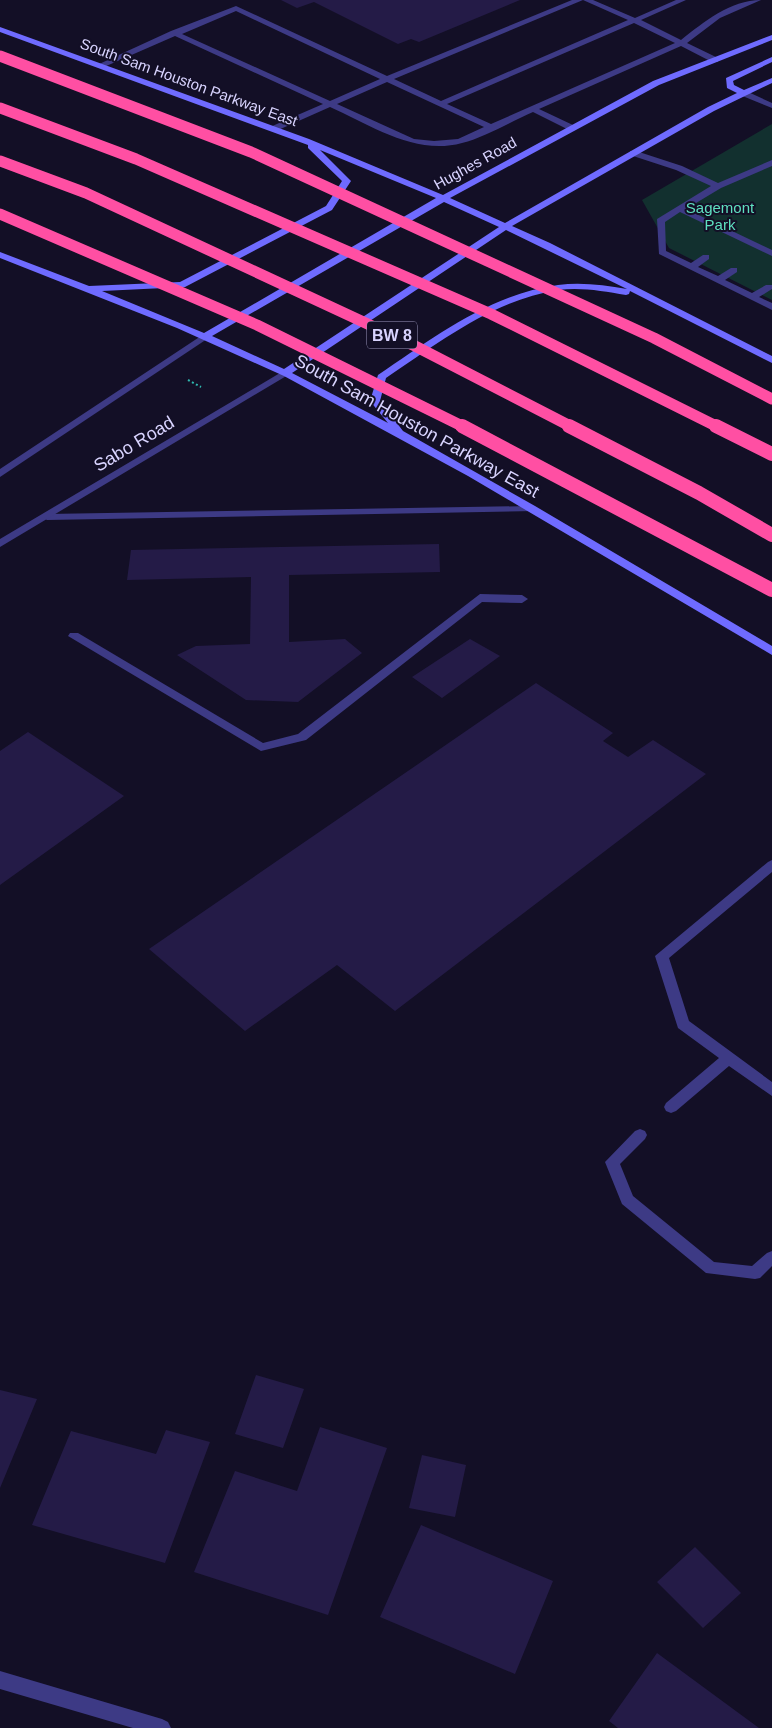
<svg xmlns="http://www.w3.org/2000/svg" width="772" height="1728" font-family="Helvetica,sans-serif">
	<rect width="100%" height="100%" fill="#130f26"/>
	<path fill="#12302f" d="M772,124V300L669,248L642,200Z"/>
	<path fill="#241b47" d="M281,0H520L419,42L411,39L398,44L314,2L297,8Z
		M439,544L440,572L289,575V642L345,639L362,653L298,702L246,700L177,655L196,646L250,644L251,577L127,580L131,550Z
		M470,639L500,656L442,698L412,677Z
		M536,683L613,733L603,741L628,757L653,740L706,774L395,1011L337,965L245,1031L149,949Z
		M28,732L124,796L0,885V751Z
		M256,1375L304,1389L283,1448L235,1434Z
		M0,1390L37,1399L0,1488Z
		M320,1427L387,1448L328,1615L194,1572L235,1471L297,1491Z
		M166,1430L210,1442L165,1563L32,1525L71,1431L156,1454Z
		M422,1455L466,1465L455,1517L409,1508Z
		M421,1525L553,1581L515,1674L380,1617Z
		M695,1547L741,1593L703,1628L657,1582Z
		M657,1653L759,1728H618L609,1721Z"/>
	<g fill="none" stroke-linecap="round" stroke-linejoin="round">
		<path stroke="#2fb8b0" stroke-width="2" stroke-dasharray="2 2.5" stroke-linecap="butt" d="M188,380L201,387"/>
		<path fill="#3d3a85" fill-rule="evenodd" d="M572,0H583L394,79L441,101L628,20L583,0H593L635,18L676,0H686L641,20L681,40C704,22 730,0 761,0L720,18L687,43L718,58V62H712L681,46L539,109L575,126V130H569L533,112C510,122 485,137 462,143C415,156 371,125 330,107L276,131H270V127L323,104L175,36L104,67L97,65L171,31L236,6L387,76ZM236,11L380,79L330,101L182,34ZM634,23L675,43L491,124L447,104ZM387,82L484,127L458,139L434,141L414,139L337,104Z
			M740,91H746L772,103V108L740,95Z
			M630,151H636L682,166L718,183L772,160V166L721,188L686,209L772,250V256L680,212L665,222L666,251L691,263L703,255H709V259L698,267L718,276L731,268H737V272L725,280L752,293L766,285H772V289L759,297L772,303V310L659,254L657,219L711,186L676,170L630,155Z
			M531,506L535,507V511L47,520L42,517L47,514Z
			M480,594L522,595L528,599L522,603L482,602L306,740L261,751L68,636L70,633H78L263,743L298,734Z
			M772,860V872L669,958L689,1021L772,1082V1096L729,1066L676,1111L671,1113L666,1111L664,1107L666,1103L719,1058L678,1028L655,956L768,862Z
			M640,1129L645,1131L647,1135L645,1139L620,1164L633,1196L714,1262L752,1266L767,1253L772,1251V1266L760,1278L755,1279L706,1273L622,1204L605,1162L635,1131Z"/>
		<path fill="#3d3a85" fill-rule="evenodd" d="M0,1671L162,1719L168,1722L171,1728H133L0,1689Z"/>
		<path fill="#3d3a85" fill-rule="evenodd" d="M204,334L209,337L207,339L0,477V469Z
			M285,370L288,371V375L0,547V539Z"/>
		<path fill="#6f6bff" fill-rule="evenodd" d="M0,27L309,139L443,195L653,81L772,35V40L659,85L450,198L505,223L708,107L737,93L727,88L726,78L772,57V62L733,81L734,85L744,90L772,78V83L714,111L512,226L550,243L772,356V363L630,291L629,294L626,295C603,291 581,287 558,290C493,300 438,343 386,378L380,401L403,431L535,506L772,646V655L468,476L284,376L177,328L0,258V252L89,286L180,282L326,206L342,181L308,148V145L0,32ZM320,150L436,198L204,333L102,291L185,287L332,210L351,181ZM444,202L499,227L284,369L212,336ZM506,230L627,289C604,285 581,282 558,285C490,294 433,338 378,375L370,401L388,423L292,373Z"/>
		<path stroke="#ff4fa3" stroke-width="11" d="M0,56L251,152L654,338L772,399
			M0,108L136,159L491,314L718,427
			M0,161L86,193L415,346L572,427
			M0,214L257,325L464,427"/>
		<path stroke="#ff4fa3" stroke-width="14" d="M462,426L772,590
			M569,426L699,493L772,535
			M716,426L772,454"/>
	</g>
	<g text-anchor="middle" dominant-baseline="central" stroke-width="4" stroke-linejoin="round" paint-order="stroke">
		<g font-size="15" fill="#d9d4ff" stroke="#130f26">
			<text transform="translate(189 82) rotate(20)">South Sam Houston Parkway East</text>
			<text transform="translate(475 163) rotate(-29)">Hughes Road</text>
		</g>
		<g font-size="15" fill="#5fe0c0" stroke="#130f26">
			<text x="720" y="207">Sagemont<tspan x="720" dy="17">Park</tspan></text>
		</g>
		<rect fill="#130f26" stroke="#9e99be" stroke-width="1" x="367" y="321.5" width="50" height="27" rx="4"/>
		<g font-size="16" font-weight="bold" fill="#d9d4ff">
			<text x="392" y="335">BW 8</text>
		</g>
		<g font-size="18" fill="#d9d4ff" stroke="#130f26">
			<text transform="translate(417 426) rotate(29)">South Sam Houston Parkway East</text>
			<text transform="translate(134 444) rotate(-31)">Sabo Road</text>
		</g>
	</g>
</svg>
